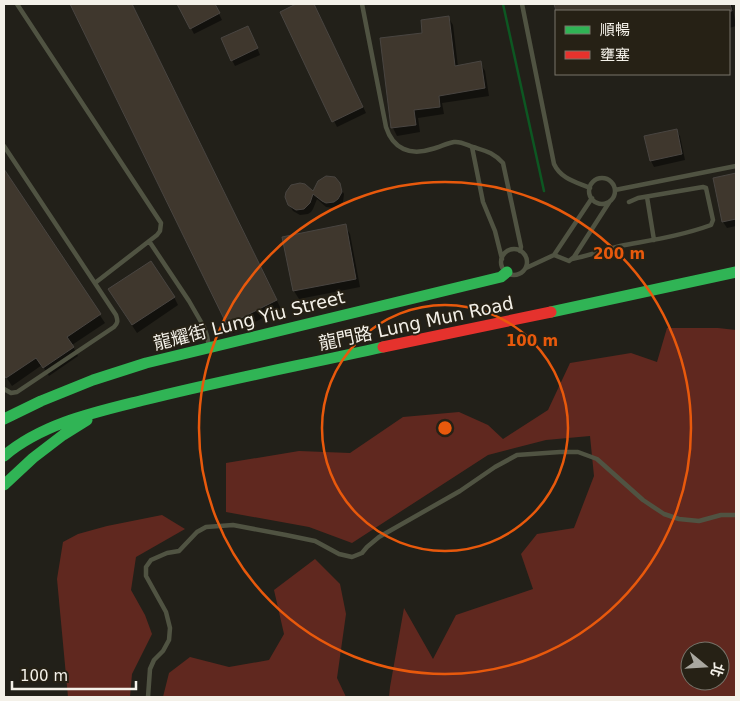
<svg xmlns="http://www.w3.org/2000/svg" width="740" height="701" font-family="'DejaVu Sans','Noto Sans TC',sans-serif">
	<rect width="100%" height="100%" fill="#222019"/>
	<path fill="#60281f" fill-rule="evenodd" d="M667,328H718L736,330V697H389L390,687L404,608L433,659L456,615L533,589L521,554L537,534L574,528L594,476L590,436L546,440L488,455L352,543L309,527L226,512V463L299,451L350,453L403,417L459,412L488,425L503,439L548,410L570,363L631,353L657,362ZM690,651H720V681H690Z
		M162,515L185,529L136,557L131,590L145,615L152,634L132,674L130,697H68L57,579L63,542L78,534L107,526Z
		M315,559L340,584L346,614L337,678L346,697H163L169,673L190,657L229,667L269,660L284,634L274,590Z"/>
	<path fill="#0007" d="M71,4H132L281,309L233,333Z
		M179,4H214L222,20L194,34Z
		M298,4H314L366,113L337,127L281,12Z
		M555,4H732L736,26L729,28V11H557Z
		M448,17L453,25L458,67L480,63L485,71L489,96L442,103L444,114L418,118L420,132L397,136L393,128L424,34Z
		M251,33L260,55L235,66L232,60Z
		M676,130L680,136L685,160L654,167L651,161L646,137Z
		M4,171L105,323L72,345L78,356L49,376L42,365L12,386L4,374Z
		M736,175V226L727,228L723,222L715,179Z
		M337,181L344,194L343,202L338,207L334,208L326,207L317,199L313,209L311,212L308,214L300,215L293,211L287,201L313,192Z
		M345,226L350,234L360,287L299,299L294,291Z
		M174,297L178,305L137,333L114,298Z"/>
	<g fill="none" stroke-linecap="round" stroke-linejoin="round">
		<path stroke="#0d5722" stroke-width="2.5" d="M503,4L544,191"/>
	</g>
	<path fill="#3f372d" stroke="#494541" d="M70,4H132L277,300L227,325Z
		M177,4H215L220,13L190,29Z
		M296,4H314L363,107L332,122L280,12Z
		M554,4H730L732,11H556Z
		M449,16L455,66L481,61L485,88L439,96L440,107L414,110L416,125L391,128L380,38L422,33L421,20Z
		M248,26L258,48L231,61L221,38Z
		M677,129L682,154L650,161L644,136Z
		M4,169L101,314L67,337L74,347L43,368L36,358L6,378L4,375Z
		M736,173V219L722,222L713,178Z
		M326,176L335,177L340,183L342,192L338,199L334,202L326,203L322,201L313,194L310,203L304,209L296,210L288,205L285,197L286,192L291,185L300,183L305,184L313,191L318,181Z
		M346,224L356,279L293,291L282,237Z
		M151,261L175,297L132,325L108,289Z"/>
	<g fill="none" stroke-linecap="round" stroke-linejoin="round">
		<path stroke="#505342" stroke-width="4.5" d="M17,4L161,223L160,231L157,235L95,283
			M362,4L386,127C393,149 410,156 432,149C440,147 447,143 454,142C461,141 467,145 473,147C486,151 493,152 503,163L521,247L520,251
			M522,4L554,164C561,179 576,182 590,188
			M4,146L116,315C118,321 118,323 114,327L17,392L11,393L4,389
			M472,147L483,202L495,231L502,259
			M589 191a13 13 0 1 1 26 0a13 13 0 1 1-26 0Z
			M615,190L736,166
			M647,197L654,240
			M149,241L189,301L204,327L207,336L209,347
			M501 262a13 13 0 1 1 26 0a13 13 0 1 1-26 0Z
			M554,255L569,261L574,257L610,201
			M572,259C588,256 604,250 620,246C651,240 681,236 711,225L713,220L706,188L703,187L638,198L629,202
			M526,268L554,255L592,198
			M148,697L150,669L154,660L163,651L169,640L170,628L166,612L146,576V567L151,560L167,553L179,551L197,532L206,527L233,525L286,535L315,541L339,554L352,557L362,553L367,547L379,537L460,491L495,467L517,455L560,452H578L597,459L643,500L664,514L679,519L699,521L721,515H736"/>
		<path stroke="#30b455" stroke-width="11" d="M551,312L736,272
			M4,419L41,401L93,380L146,363L501,277L507,272
			M4,456C43,423 96,412 144,400C223,380 303,365 383,347
			M4,485L33,458L63,435L87,420"/>
		<path stroke="#e5322d" stroke-width="11" d="M383,347L551,312"/>
	</g>
	<g fill="none" stroke="#e8590c" stroke-width="2.5">
		<circle cx="445" cy="428" r="123"/>
		<circle cx="445" cy="428" r="246"/>
	</g>
	<g text-anchor="middle" dominant-baseline="central" stroke-width="4" stroke-linejoin="round" paint-order="stroke">
		<g font-size="18" fill="#f4f1e9" stroke="#262115">
			<text transform="translate(249 320) rotate(-14)">龍耀街 Lung Yiu Street</text>
			<text transform="translate(416 323) rotate(-12)">龍門路 Lung Mun Road</text>
		</g>
	</g>
	<circle cx="445" cy="428" r="8" fill="#e8590c" stroke="#262115" stroke-width="2.5"/>
	<g font-size="15" text-anchor="middle" font-weight="bold" fill="#e8590c" stroke="#262115" stroke-width="4" stroke-linejoin="round" paint-order="stroke">
		<text x="619" y="259">200 m</text>
		<text x="532" y="346">100 m</text>
	</g>
	<rect width="740" height="701" fill="none" stroke="#f4f1e9" stroke-width="10"/>
	<rect x="555" y="10" width="175" height="65" fill="#262115" stroke="#78746a"/>
	<rect x="565" y="26" width="25" height="8" fill="#30b455" stroke="#78746a"/>
	<text x="600" y="35" font-size="15" fill="#f4f1e9">順暢</text>
	<rect x="565" y="51" width="25" height="8" fill="#e5322d" stroke="#78746a"/>
	<text x="600" y="60" font-size="15" fill="#f4f1e9">壅塞</text>
	<g transform="translate(705 666) rotate(108)"><circle r="24" fill="#262115" stroke="#78746a"/>
	<path d="M0-4L9 19L0 12L-9 19Z" fill="#aaa8a0"/>
	<text y="-8" font-size="14" font-weight="bold" text-anchor="middle" fill="#f4f1e9">北</text>
	</g>
	<path d="M12 681v8h124v-8" fill="none" stroke="#f4f1e9" stroke-width="2.5"/>
	<text x="20" y="681" font-size="15" fill="#f4f1e9" stroke="#262115" stroke-width="4" paint-order="stroke">100 m</text>
</svg>
